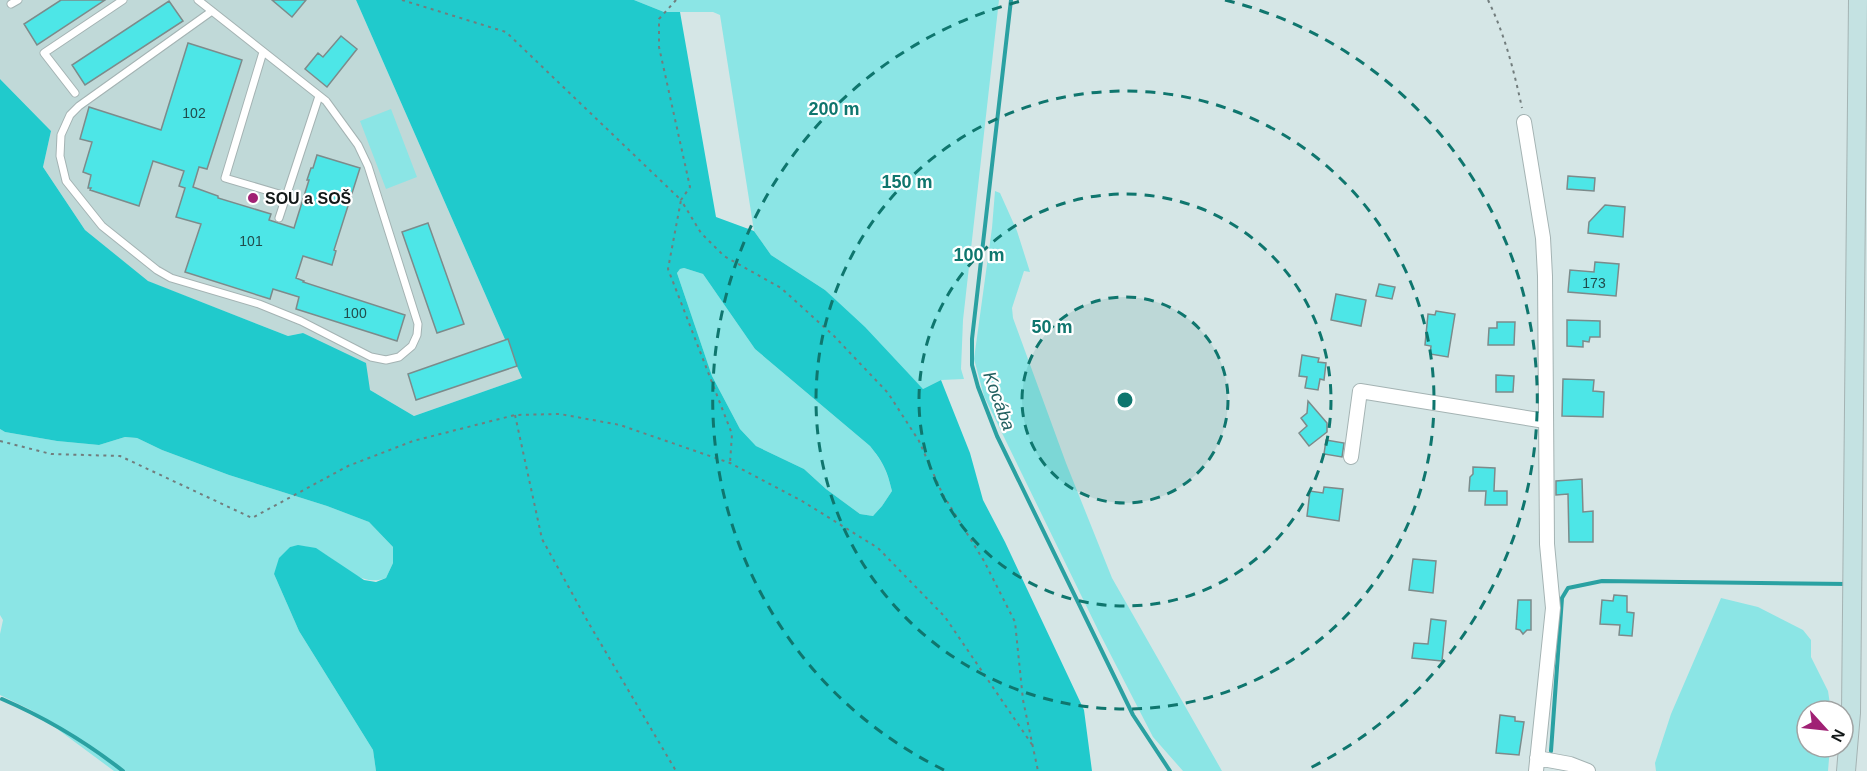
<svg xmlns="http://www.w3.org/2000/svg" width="1867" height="771" font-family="Arial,sans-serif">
	<rect width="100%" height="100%" fill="#d5e6e6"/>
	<path fill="#c0d9d8" d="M0,0H356L522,378L414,416L370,390L303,333L288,336L147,281L85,230L43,167L51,131L0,79Z"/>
	<path fill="#8be5e5" d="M634,0H999L963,320L961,369L964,379L941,380L923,389L825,290L771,255L754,231L720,15L713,12H664Z
		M391,109L417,177L386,189L360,121Z
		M995,191L1000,193L1017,231L1030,272L1024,271L1012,308L1013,318L1066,463L1112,578L1222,771H1183L1153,737L1100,634L984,396L974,359L992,228Z
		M684,268L703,274L755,349L870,446C883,462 887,471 892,491L882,506L873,516L860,514L826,489L804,469L756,446L740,429L712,376L677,273L680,269Z
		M0,429L5,432L57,441L99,445L125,437L137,438L162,450L229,475L327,506L369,522L393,547V563L386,578C349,592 331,538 290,547L274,574L299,631L373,750L376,771H114L33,711L0,695V634L3,620L0,615Z
		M1721,598L1758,607L1803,630L1811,640V657L1828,691L1831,711H1807V747H1830L1828,771H1656L1655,763L1671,714Z"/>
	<path fill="#20cacc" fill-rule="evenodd" d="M356,0H634L664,12H680L716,217L754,231L771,255L825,290L865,327L923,389L941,380L970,453L983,500L1005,542L1084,710L1092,771H376L373,750L299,631L274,574L279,558L290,547L298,545L316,548L364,580L376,582L386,578L393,563V547L369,522L327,506L229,475L162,450L137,438L125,437L99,445L57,441L5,432L0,429V79L51,131L43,167L85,230L148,281L288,336L303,333L366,363L370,390L414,416L522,378ZM684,268L703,274L755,349L870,446C883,462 887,470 892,491L882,506L873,516L860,514L826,489L804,469L756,446L740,429L712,376L677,273L680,269Z"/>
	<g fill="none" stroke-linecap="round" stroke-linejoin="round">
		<path stroke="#2aa1a2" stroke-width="4" d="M1011,0L972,339V365L978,387L997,436L1133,715L1170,771
			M2,699C46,718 86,742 123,771
			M1551,751L1562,598L1568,588L1602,581L1848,584"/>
	</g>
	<path fill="#4de6e7" stroke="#7c8b8b" stroke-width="1.5" d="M61,0H105L37,45L24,24Z
		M272,0H306L292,17Z
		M169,1L183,21L85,85L72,65Z
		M341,36L357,49L327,87L305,69L318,53L323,57Z
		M188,43L242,60L207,169L199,167L193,187L218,196V198L271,214L269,220L294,228L309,180H307L311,168H313L317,155L360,168L334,250L336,251L332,265L303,256L296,278L304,281L303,282L405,315L397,341L296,309L299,297L273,289L270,299L185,272L201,224L176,217L185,188L179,186L184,171L153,161L139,206L90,190L91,188H88L91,175L83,172L92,142L80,139L89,107L161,130Z
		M1568,176L1595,178L1594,191L1567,189Z
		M1605,205L1625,207L1623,237L1588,233L1589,222Z
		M428,223L464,324L437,333L402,232Z
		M1595,262L1619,264L1616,296L1568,292L1570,270L1594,272Z
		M1379,284L1395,287L1392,299L1376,296Z
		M1336,294L1366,300L1361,326L1331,320Z
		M1436,311L1455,314L1448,357L1430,354L1431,346L1425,345L1428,314L1435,315Z
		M1567,320L1600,321V337H1590L1589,342L1583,341V347L1567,346Z
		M1497,322H1515L1514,345H1488L1489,328H1497Z
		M508,339L517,366L416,400L408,374Z
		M1302,355L1319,358L1318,362L1326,363L1324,380L1320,379L1318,390L1305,388L1307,377L1299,376Z
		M1496,375L1514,376L1513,392H1496Z
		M1563,379L1594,380L1593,391L1604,392L1603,417L1562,416Z
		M1308,401L1327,423V432L1309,446L1299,433L1307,426L1301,418L1307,413Z
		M1326,440L1344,443L1342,457L1324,454Z
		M1473,467L1495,468L1494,491H1507V505H1485L1486,491H1469L1470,477L1473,474Z
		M1582,479L1583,512L1593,511V542H1569L1568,494L1556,495V481Z
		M1324,487L1343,489L1339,521L1307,516L1310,491L1323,493Z
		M1413,559L1436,561L1433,593L1409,590Z
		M1614,595L1627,596V612L1634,613L1632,636L1619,635L1620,625L1600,624L1602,600L1613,601Z
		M1518,600H1531V630H1527L1523,634L1520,630L1516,629Z
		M1431,619L1446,621L1442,661L1412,658L1414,643L1428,644Z
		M1500,715L1515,717V721L1524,722L1519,755L1496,753Z"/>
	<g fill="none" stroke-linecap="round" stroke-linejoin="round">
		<defs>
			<path id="service" d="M198,0L326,101L358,145L368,166L418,324L417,335L412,346L399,357L386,360L371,357L301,321L259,304L171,278L157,270L102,226L66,181L60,156L61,135L70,115L79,106L212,11
				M11,4L18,0
				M263,52L225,178L286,196
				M75,93L44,53L123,0
				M279,218L319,96"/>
			<path id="minor" d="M1524,122L1543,238L1545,276L1547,544L1553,608L1536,771
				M1351,457L1360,391L1545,421
				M1537,758L1570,764L1588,771"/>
			<path id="secondary" d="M1846,771L1851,713L1858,0"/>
		</defs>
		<use href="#service" stroke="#a4b3b3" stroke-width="9"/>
		<use href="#minor" stroke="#a4b3b3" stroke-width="16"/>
		<use href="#secondary" stroke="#a4b3b3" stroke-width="20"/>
		<path stroke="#727d7d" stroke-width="2" stroke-dasharray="3 4.5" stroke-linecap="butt" d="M402,0L506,32L681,200L668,269L732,434L730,463
			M676,0L659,19V47L690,187L681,200L701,233L724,256L781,288L834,336L888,393L919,441L942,493L984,561L1015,622L1023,700L1038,771
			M1488,0C1505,35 1514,71 1522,108
			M515,415L542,539L588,622L676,771
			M0,441L51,454L120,456L252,518L348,466L413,441L515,415L560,414L620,425L730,463L802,501L878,548L945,617L1033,746"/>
		<use href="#service" stroke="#fff" stroke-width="7"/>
		<use href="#minor" stroke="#fff" stroke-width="14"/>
		<use href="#secondary" stroke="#c4e2e2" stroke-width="18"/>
	</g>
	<circle cx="1125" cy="400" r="103" fill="#0f766e" fill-opacity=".12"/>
	<g fill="none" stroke="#0f766e" stroke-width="3" stroke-dasharray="10 8">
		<circle cx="1125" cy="400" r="103"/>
		<circle cx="1125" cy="400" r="206"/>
		<circle cx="1125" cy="400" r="309"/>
		<path d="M944 770A412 412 0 0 1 1025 0M1225 0A412 412 0 0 1 1306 770"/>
	</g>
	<circle fill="#a02174" stroke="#fff" stroke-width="2" cx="253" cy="198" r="6"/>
	<g text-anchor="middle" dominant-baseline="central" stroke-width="4.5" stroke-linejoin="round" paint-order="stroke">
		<g font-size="14" fill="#214c4c">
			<text x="194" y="113">102</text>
			<text x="251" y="241">101</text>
			<text x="1594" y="283">173</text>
			<text x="355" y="313">100</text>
		</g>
		<g font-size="16" font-weight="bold" fill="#121818" stroke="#fff" text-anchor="start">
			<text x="265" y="198">SOU a SOŠ</text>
		</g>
		<g font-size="18" font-style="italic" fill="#236161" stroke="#fff">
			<text transform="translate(999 401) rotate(70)">Kocába</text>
		</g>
	</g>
	<circle cx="1125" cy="400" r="9" fill="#0f766e" stroke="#fff" stroke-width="3"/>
	<g font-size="18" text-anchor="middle" font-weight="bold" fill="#0f766e" stroke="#fff" stroke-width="4.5" stroke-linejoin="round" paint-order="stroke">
		<text x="834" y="115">200 m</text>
		<text x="907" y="188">150 m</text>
		<text x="979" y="261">100 m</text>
		<text x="1052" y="333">50 m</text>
	</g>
	<g transform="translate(1825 729) rotate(117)"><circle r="28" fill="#ffffff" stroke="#a0a3a3" stroke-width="1.5"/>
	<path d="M0-4.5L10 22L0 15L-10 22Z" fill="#a02174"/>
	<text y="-9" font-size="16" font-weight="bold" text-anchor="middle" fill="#121818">N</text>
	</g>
</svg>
